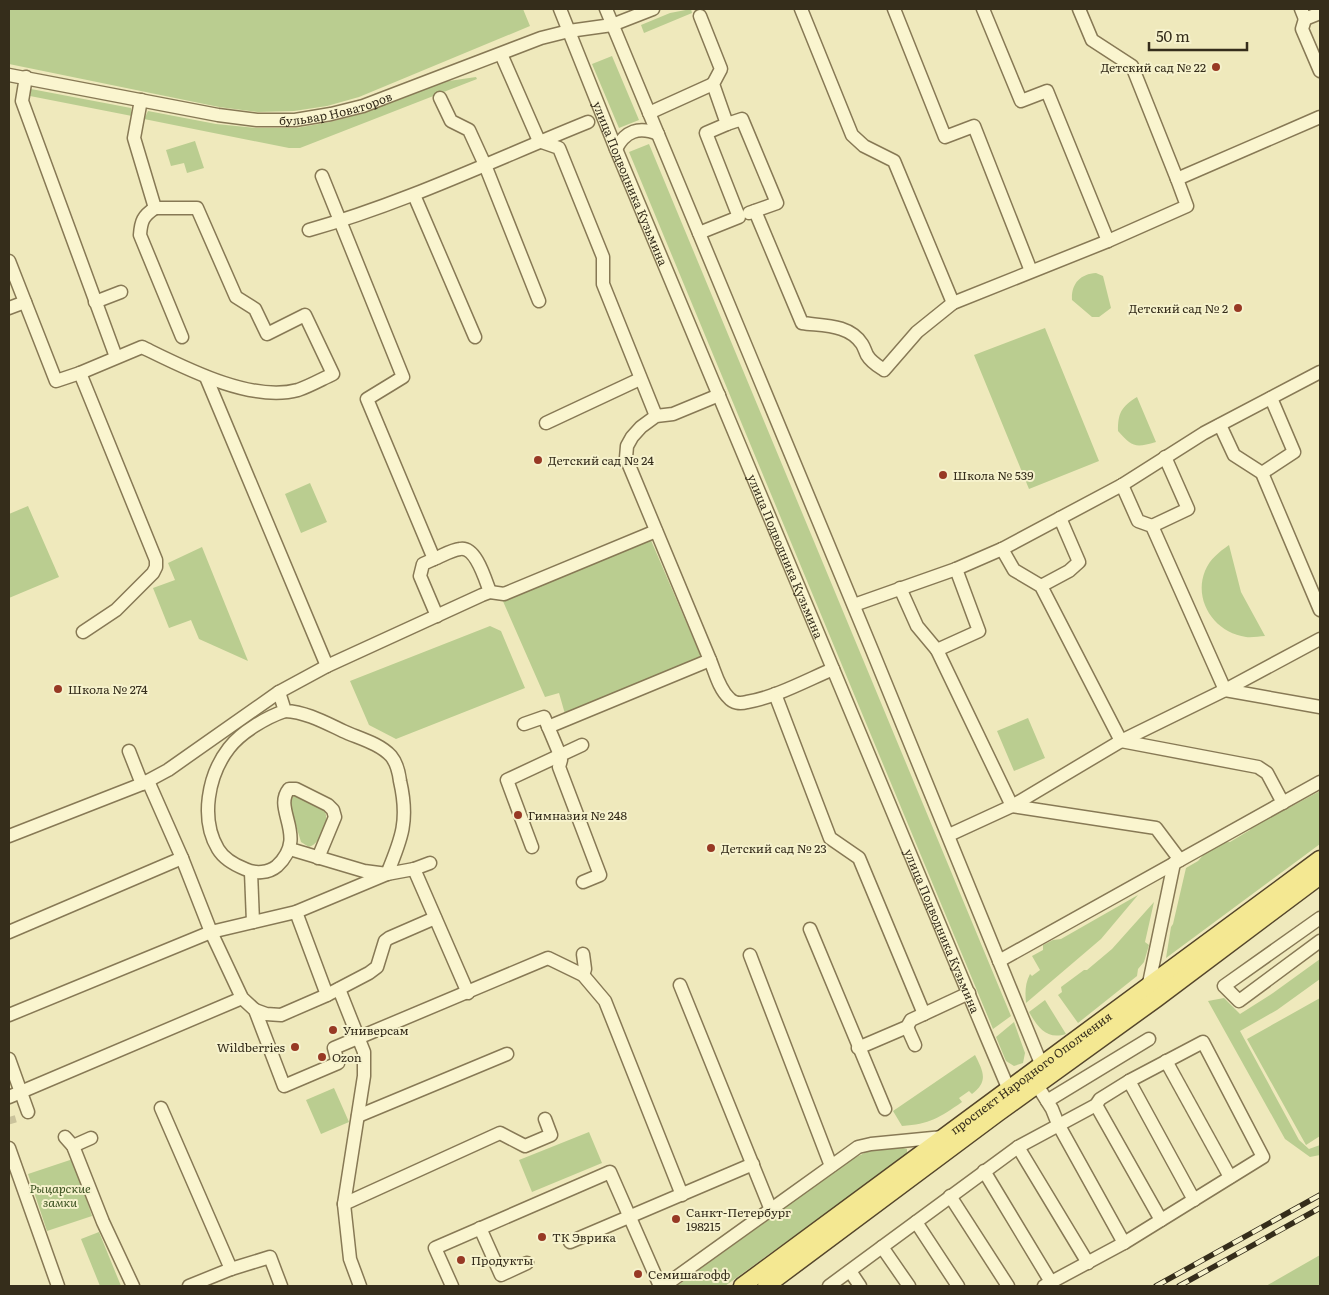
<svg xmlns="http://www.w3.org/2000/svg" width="1329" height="1295" font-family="Literata,serif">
	<rect width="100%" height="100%" fill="#efe9bc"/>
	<path fill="#bacd90" d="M9,9H523L530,26L359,97L327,106L294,111L258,112L219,107L9,64Z
		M691,9L692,13L644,33L641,25L670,13Z
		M612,56L639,120L619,128L592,64Z
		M476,77L477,79L300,148H289L144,119L148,111L216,124L256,128H296L330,122L364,113L442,82Z
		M31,89L131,108L132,116L30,96Z
		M195,141L204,168L187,173L184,163L171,166L166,150Z
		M649,144L1011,1016L993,1029L629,152Z
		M1096,273L1103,276L1111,308L1099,317H1092L1072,300C1071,284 1080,274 1096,273Z
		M1045,328L1099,461L1029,489L974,355Z
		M1137,397L1156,442C1135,448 1132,447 1118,431C1118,413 1121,407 1137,397Z
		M310,483L327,522L301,533L285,494Z
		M28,506L59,577L9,598V514Z
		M650,538L702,659L565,714L559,693L545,697L502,599Z
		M1229,545L1241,592L1265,636C1259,636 1252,638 1246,637C1215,633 1193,601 1205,571C1210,559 1219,552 1229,545Z
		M202,547L248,661L199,639L191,620L169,628L153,588L175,580L168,563Z
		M490,626L501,631L525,688L396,739L369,725L350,681Z
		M1028,718L1045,758L1014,771L997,731Z
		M1320,791V844L1166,958L1171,927L1173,924L1186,868L1198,861L1214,843L1230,842L1250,830L1251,821L1279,809L1283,811Z
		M292,795H295L323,809C332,818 321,844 309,847L301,842L289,802Z
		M1138,895L1101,939L1026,1003C1025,992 1025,984 1030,974L1032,976L1040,970L1032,956L1043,950V945L1053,940L1061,939Z
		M1154,902L1145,942L1149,945L1144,962L1138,969L1137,976L1078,1023L1058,995L1062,992L1061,987L1084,970H1087L1112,949Z
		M1320,959V979L1277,1010L1240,1031L1299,1140L1309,1149L1320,1145V1155L1310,1157L1285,1139L1208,1001L1224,998L1240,1014L1273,993Z
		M1320,998V1136L1306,1145L1247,1039Z
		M1045,1000L1066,1034C1047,1040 1038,1028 1029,1012Z
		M1014,1022L1025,1053L1023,1063L1014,1066L1006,1061L996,1037Z
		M975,1055C983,1071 989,1081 972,1094L969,1091L959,1098L962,1102C939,1118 930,1124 902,1126L893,1111Z
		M334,1088L349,1122L321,1134L306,1100Z
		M589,1132L602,1163L532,1192L519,1160Z
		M900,1147L907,1149V1153L904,1157L725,1286H677L852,1159L873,1149Z
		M73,1159L92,1216L47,1231L28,1174Z
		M99,1232L121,1286H100L81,1239Z
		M1320,1255V1286H1266Z"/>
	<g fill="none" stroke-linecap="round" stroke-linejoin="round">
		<path stroke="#cac39c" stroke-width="12" stroke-dasharray="12 6" stroke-linecap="butt" d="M9,1117L11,1124"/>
		<defs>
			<g id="minor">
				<path id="s1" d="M560,9L616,149L987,1038L1009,1090L1015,1094"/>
				<path d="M606,9L872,650L1042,1066L1043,1073"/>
				<path d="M801,9L852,135L864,146L894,161L953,303"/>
				<path d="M894,9L945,137L974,126L1031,271"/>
				<path d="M983,9L1021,101L1047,91L1108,241"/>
				<path d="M1079,9L1092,40L1132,66L1177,179"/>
				<path d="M1301,9L1305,19L1320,13"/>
				<path d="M1305,19L1302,29L1320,71"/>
				<path d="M501,54L539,141L559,148L603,257V284L656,416"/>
				<path id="s2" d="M9,75L218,115L257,120H295L331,114L363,106L541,38L569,31L612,25L653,9"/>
				<path d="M26,77L22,101L116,357"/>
				<path d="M440,98L451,121L469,130L485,165L539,301"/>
				<path d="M649,113L713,84"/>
				<path d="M727,124L742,119L777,203L749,213"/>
				<path d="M616,149C625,131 639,126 658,134"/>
				<path d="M322,176L403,377L367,399L434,559L423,564L420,576L437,616"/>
				<path d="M414,195L475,337"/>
				<path d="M155,208C143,216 141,221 140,235L182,337"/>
				<path d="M755,211L802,323C823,326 849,324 862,344C864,347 865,351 867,355C871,362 878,366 884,370L917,332L953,303L1108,241L1187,206L1177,179L1320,117"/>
				<path d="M309,230C405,203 496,159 588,122"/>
				<path d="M699,233L739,217L706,133L727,124L713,84L721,69L700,16"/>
				<path d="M9,261L56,381L80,373L142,347C183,367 251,403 298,390C310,386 322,379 333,374L305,315L267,334L255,309L236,297L197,208H155L134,138L141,100"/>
				<path d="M95,302L121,292"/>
				<path d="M9,308L25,302"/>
				<path d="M80,373L156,560V567L153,573L116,610L83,632"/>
				<path d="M206,377L327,666"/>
				<path d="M719,395L673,414L656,416L641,427L632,437L627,446L626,458L710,660C715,672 719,689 729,698C733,703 740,704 747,702C776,697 805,681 833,669"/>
				<path d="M546,423L640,379"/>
				<path d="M1220,425L1234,455L1262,473L1320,610"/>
				<path d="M1262,473L1294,452L1271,398"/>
				<path d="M1122,485L1138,521L1152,526L1225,690L1320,707"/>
				<path d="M1152,526L1188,509L1165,457"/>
				<path d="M1002,549L1014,570L1041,586L1121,741L1258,767L1267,773L1283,803"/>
				<path d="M434,559C442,556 451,550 460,549C476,546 485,579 490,592"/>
				<path d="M956,569L979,631L937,650L1012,806L1156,828L1180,860"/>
				<path d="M1041,586L1069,571L1079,562L1060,518"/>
				<path d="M900,588L917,626L937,650"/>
				<path d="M854,605L956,569L1002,549L1122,485L1204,433L1320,372"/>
				<path d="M279,692L285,711C306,712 324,722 343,731C358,738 379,743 391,756C396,762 399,773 400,781C409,820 402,838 387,874L364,871L290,849"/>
				<path d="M775,694L830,838L859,858L924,1014"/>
				<path d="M285,711C267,717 241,732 229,748C208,775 200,819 218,849C224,859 235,865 245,869C255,874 269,873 277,866C309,836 272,810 289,789H296L328,805L333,810L335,817L318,858"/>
				<path d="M524,724L544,717L560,755L561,760L559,767L600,875L583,882"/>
				<path d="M548,727L710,660"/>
				<path d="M129,751L142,784"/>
				<path d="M148,781L182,858L211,932L242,998L255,1010L284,1086L338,1063L334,1048L548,958L583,975L605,1001L682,1195"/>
				<path d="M949,835L1012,806L1121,741L1225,690L1320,639"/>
				<path d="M9,836L142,784L168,770L279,692L327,666L482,595L490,592L504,594L656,531"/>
				<path d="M532,847L507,780L582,745"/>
				<path d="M414,869L468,993"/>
				<path d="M251,872L253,922"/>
				<path d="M296,912L327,995"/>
				<path d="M1320,918L1224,986L1239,1001L1320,941"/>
				<path d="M810,929L885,1109"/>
				<path d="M9,932L182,858"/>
				<path d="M750,955L831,1166"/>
				<path d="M999,961L1320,782"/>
				<path d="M583,975L585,969L583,954"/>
				<path d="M680,985L771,1210"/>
				<path d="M1148,988L1174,863"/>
				<path d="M339,989L364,1052V1076L344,1204L350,1259L360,1286"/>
				<path d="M255,1010L266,1014L281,1015L327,995L369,973L377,967L385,941L389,938L435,918"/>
				<path d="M9,1015L211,932L296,912L387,874L414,869L430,863"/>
				<path d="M907,1027L915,1045"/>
				<path d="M858,1048L907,1027L911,1020L969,993"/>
				<path d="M9,1059L28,1112"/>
				<path d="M1166,1061L1230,1177"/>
				<path d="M1129,1081L1194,1200"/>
				<path d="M1037,1085L1052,1109L1058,1124L1124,1243"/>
				<path d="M9,1097L242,998"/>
				<path d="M1047,1101L1149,1039"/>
				<path d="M1096,1105L1161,1220"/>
				<path d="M161,1108L231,1269"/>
				<path d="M358,1116L507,1054"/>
				<path d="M65,1137L73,1146L103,1222L133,1286"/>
				<path d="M73,1146L91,1138"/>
				<path d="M1018,1147L1088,1263"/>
				<path d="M9,1148L58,1286"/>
				<path d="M984,1171L1051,1282"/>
				<path d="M950,1196L1008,1286"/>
				<path d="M344,1204L500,1133L525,1146L551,1135L545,1119"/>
				<path d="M916,1222L958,1286"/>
				<path d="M480,1228L501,1275L527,1263"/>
				<path d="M570,1242L753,1164"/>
				<path d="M882,1247L909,1286"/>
				<path d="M850,1271L860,1286"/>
				<path d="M189,1286L231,1269L270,1257L281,1286"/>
				<path d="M452,1286L435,1248L610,1172L660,1286"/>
				<path d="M664,1286L858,1147L871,1144L943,1137"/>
				<path d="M829,1286L1018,1147L1096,1105L1100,1099L1129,1081L1203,1042L1263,1157L1124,1243L1044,1286"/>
			</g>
			<g id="major">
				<path id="s3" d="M742,1286L1320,859"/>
				<path d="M766,1286L998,1113L1156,999L1320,876"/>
			</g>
		</defs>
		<use href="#minor" stroke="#877955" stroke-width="15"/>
		<use href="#major" stroke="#54452a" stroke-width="19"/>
		<use href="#minor" stroke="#faf5cf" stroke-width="12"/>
		<use href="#major" stroke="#f4e892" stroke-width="16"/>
		<defs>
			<path id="rail" d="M1156,1286L1320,1195
				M1179,1286L1320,1208"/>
		</defs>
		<use href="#rail" stroke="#352d1b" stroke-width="5.5"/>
		<use href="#rail" stroke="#f6f2cc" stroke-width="4" stroke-dasharray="11" stroke-linecap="butt"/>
	</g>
	<g fill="#973924" stroke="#f6f2cc" stroke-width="2">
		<circle cx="1216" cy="67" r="5"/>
		<circle cx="1238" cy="308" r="5"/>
		<circle cx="538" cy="460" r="5"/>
		<circle cx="943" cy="475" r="5"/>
		<circle cx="58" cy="689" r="5"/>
		<circle cx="518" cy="815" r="5"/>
		<circle cx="711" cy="848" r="5"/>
		<circle cx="333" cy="1030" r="5"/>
		<circle cx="295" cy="1047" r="5"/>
		<circle cx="322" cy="1057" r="5"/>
		<circle cx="676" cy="1219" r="5"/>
		<circle cx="542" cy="1237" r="5"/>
		<circle cx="461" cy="1260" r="5"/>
		<circle cx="638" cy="1274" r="5"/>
	</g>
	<g text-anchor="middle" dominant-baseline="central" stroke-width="4" stroke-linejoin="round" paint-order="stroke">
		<g font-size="12" fill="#352d1b" stroke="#f6f2cc" text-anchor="start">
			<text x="1206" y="67" text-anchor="end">Детский сад № 22</text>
			<text x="1228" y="308" text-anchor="end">Детский сад № 2</text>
			<text x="548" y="460">Детский сад № 24</text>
			<text x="953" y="475">Школа № 539</text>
			<text x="68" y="689">Школа № 274</text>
			<text x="528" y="815">Гимназия № 248</text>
			<text x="721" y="848">Детский сад № 23</text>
			<text x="343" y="1030">Универсам</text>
			<text x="285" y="1047" text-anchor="end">Wildberries</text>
			<text x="332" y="1057">Ozon</text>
			<text x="686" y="1212">Санкт-Петербург<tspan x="686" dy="14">198215</tspan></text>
			<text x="552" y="1237">ТК Эврика</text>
			<text x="471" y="1260">Продукты</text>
			<text x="648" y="1274">Семишагофф</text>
		</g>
		<g font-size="12" fill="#352d1b" stroke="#f6f2cc">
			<text stroke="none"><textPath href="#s2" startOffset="332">бульвар Новаторов</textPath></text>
			<text stroke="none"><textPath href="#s1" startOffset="188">улица Подводника Кузьмина</textPath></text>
			<text stroke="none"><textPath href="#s1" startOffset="592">улица Подводника Кузьмина</textPath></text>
			<text stroke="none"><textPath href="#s1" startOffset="998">улица Подводника Кузьмина</textPath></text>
			<text stroke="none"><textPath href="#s3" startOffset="359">проспект Народного Ополчения</textPath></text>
		</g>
		<g font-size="12" font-style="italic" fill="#3c5221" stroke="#f6f2cc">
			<text x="60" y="1188">Рыцарские<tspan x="60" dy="14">замки</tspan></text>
		</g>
	</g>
	<rect width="1329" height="1295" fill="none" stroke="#352d1b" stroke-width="20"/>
	<path d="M1149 42v8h98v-8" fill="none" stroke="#352d1b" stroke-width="2.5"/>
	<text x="1156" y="42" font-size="15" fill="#352d1b" stroke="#f6f2cc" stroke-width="4" paint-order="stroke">50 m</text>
</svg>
